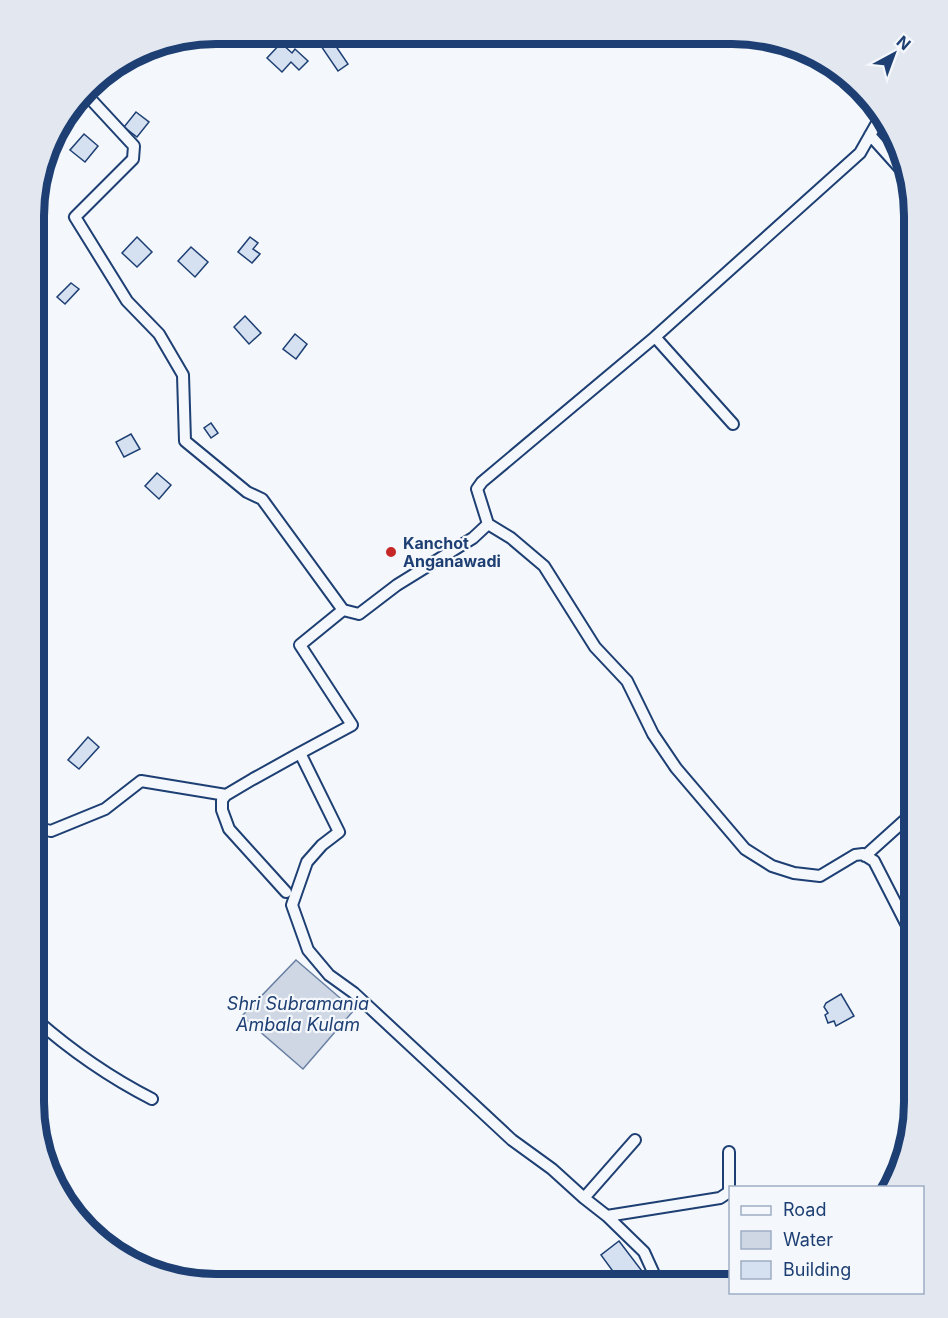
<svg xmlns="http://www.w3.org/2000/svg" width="948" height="1318" font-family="Inter,sans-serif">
	<rect width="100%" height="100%" fill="#f4f7fb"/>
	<path fill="#cfd7e4" stroke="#687fa3" stroke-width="1.5" d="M296,960L354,1010L303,1069L242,1016Z"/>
	<path fill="#d5e0f0" stroke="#1d3f73" stroke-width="1.5" d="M331,39L348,64L338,71L321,46Z
		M281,43L292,53L295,49L308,61L299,70L291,62L282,72L267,58Z
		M136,112L149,122L137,137L124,127Z
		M84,134L98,146L85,162L70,150Z
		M137,237L152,252L137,267L122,253Z
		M250,237L258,243L253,249L260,254L252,263L238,252Z
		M191,247L208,262L195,277L178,261Z
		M71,283L79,289L65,304L57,297Z
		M245,316L261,333L249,344L234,327Z
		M295,334L307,344L296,359L283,349Z
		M211,423L218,433L211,438L204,428Z
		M131,434L140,449L124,457L116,442Z
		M157,473L171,485L159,499L145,486Z
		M88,737L99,747L79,769L68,760Z
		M841,994L854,1016L836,1026L834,1021L828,1023L825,1015L828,1013L824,1007L826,1003Z
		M619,1241L648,1279L641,1285H623L601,1255Z"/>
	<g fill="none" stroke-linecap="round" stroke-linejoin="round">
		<defs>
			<path id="minor" d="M84,92L134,146L133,159L75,217L127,301L159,334L183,375L185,441L247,492L262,499L343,610L300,645L352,725L300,753L339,832L322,845L307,862L292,905L308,950L329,975L354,993L512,1140L552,1169L584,1198L607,1216
				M870,135L906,175
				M655,337L733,424
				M488,524L477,489L482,482L655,337L860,153L881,116
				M343,610L359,614L397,585L473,538L488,524L511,538L544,566L595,647L627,681L653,734L676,768L745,849L772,866L794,873L820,876L855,855L863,854L874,861L915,941
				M33,827L51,831L105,809L141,781L226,795
				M865,856L915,811
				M286,892L229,829L222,810V800L226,795L253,779L300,753
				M33,1017C69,1049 109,1077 152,1099
				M584,1198L635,1140
				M659,1285L644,1252L607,1216L720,1198L729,1192V1152
				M667,1285L701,1280L730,1281"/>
		</defs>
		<use href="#minor" stroke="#1d3f73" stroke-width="14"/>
		<use href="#minor" stroke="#f4f7fb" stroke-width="10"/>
	</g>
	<circle fill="#c62828" stroke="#f4f7fb" stroke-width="2" cx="391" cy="552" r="6"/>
	<g text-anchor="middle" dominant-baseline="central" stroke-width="4.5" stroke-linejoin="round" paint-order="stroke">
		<g font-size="16" font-weight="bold" fill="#1d3f73" stroke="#f4f7fb" text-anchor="start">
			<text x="403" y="543">Kanchot<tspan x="403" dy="18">Anganawadi</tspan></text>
		</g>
		<g font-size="18" font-style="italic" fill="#1d3f73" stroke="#f4f7fb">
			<text x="298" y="1003">Shri Subramania<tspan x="298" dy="21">Ambala Kulam</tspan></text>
		</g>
	</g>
	<path d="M0 0H948V1318H0ZM216 44H732A172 172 0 0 1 904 216V1102A172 172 0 0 1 732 1274H216A172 172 0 0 1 44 1102V216A172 172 0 0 1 216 44Z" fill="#e3e8f0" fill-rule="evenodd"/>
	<path fill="none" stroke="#1d3f73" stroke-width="8" d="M216 44H732A172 172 0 0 1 904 216V1102A172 172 0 0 1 732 1274H216A172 172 0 0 1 44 1102V216A172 172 0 0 1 216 44Z"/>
	<rect x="729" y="1186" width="195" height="108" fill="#f4f7fb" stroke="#9eadc5" stroke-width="1.5"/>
	<rect x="741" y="1206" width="30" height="9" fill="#f4f7fb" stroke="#9eadc5" stroke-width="1.5"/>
	<text x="783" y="1216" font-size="18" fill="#1d3f73">Road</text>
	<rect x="741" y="1231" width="30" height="18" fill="#cfd7e4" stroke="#9eadc5" stroke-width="1.5"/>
	<text x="783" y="1246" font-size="18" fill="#1d3f73">Water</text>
	<rect x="741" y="1261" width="30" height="18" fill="#d5e0f0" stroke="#9eadc5" stroke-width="1.5"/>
	<text x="783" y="1276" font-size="18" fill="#1d3f73">Building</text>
	<g transform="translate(894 54) rotate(41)" stroke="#f4f7fb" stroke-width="4.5" paint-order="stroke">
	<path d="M0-4.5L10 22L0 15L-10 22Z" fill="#1d3f73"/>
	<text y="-9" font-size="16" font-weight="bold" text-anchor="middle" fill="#1d3f73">N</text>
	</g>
</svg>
